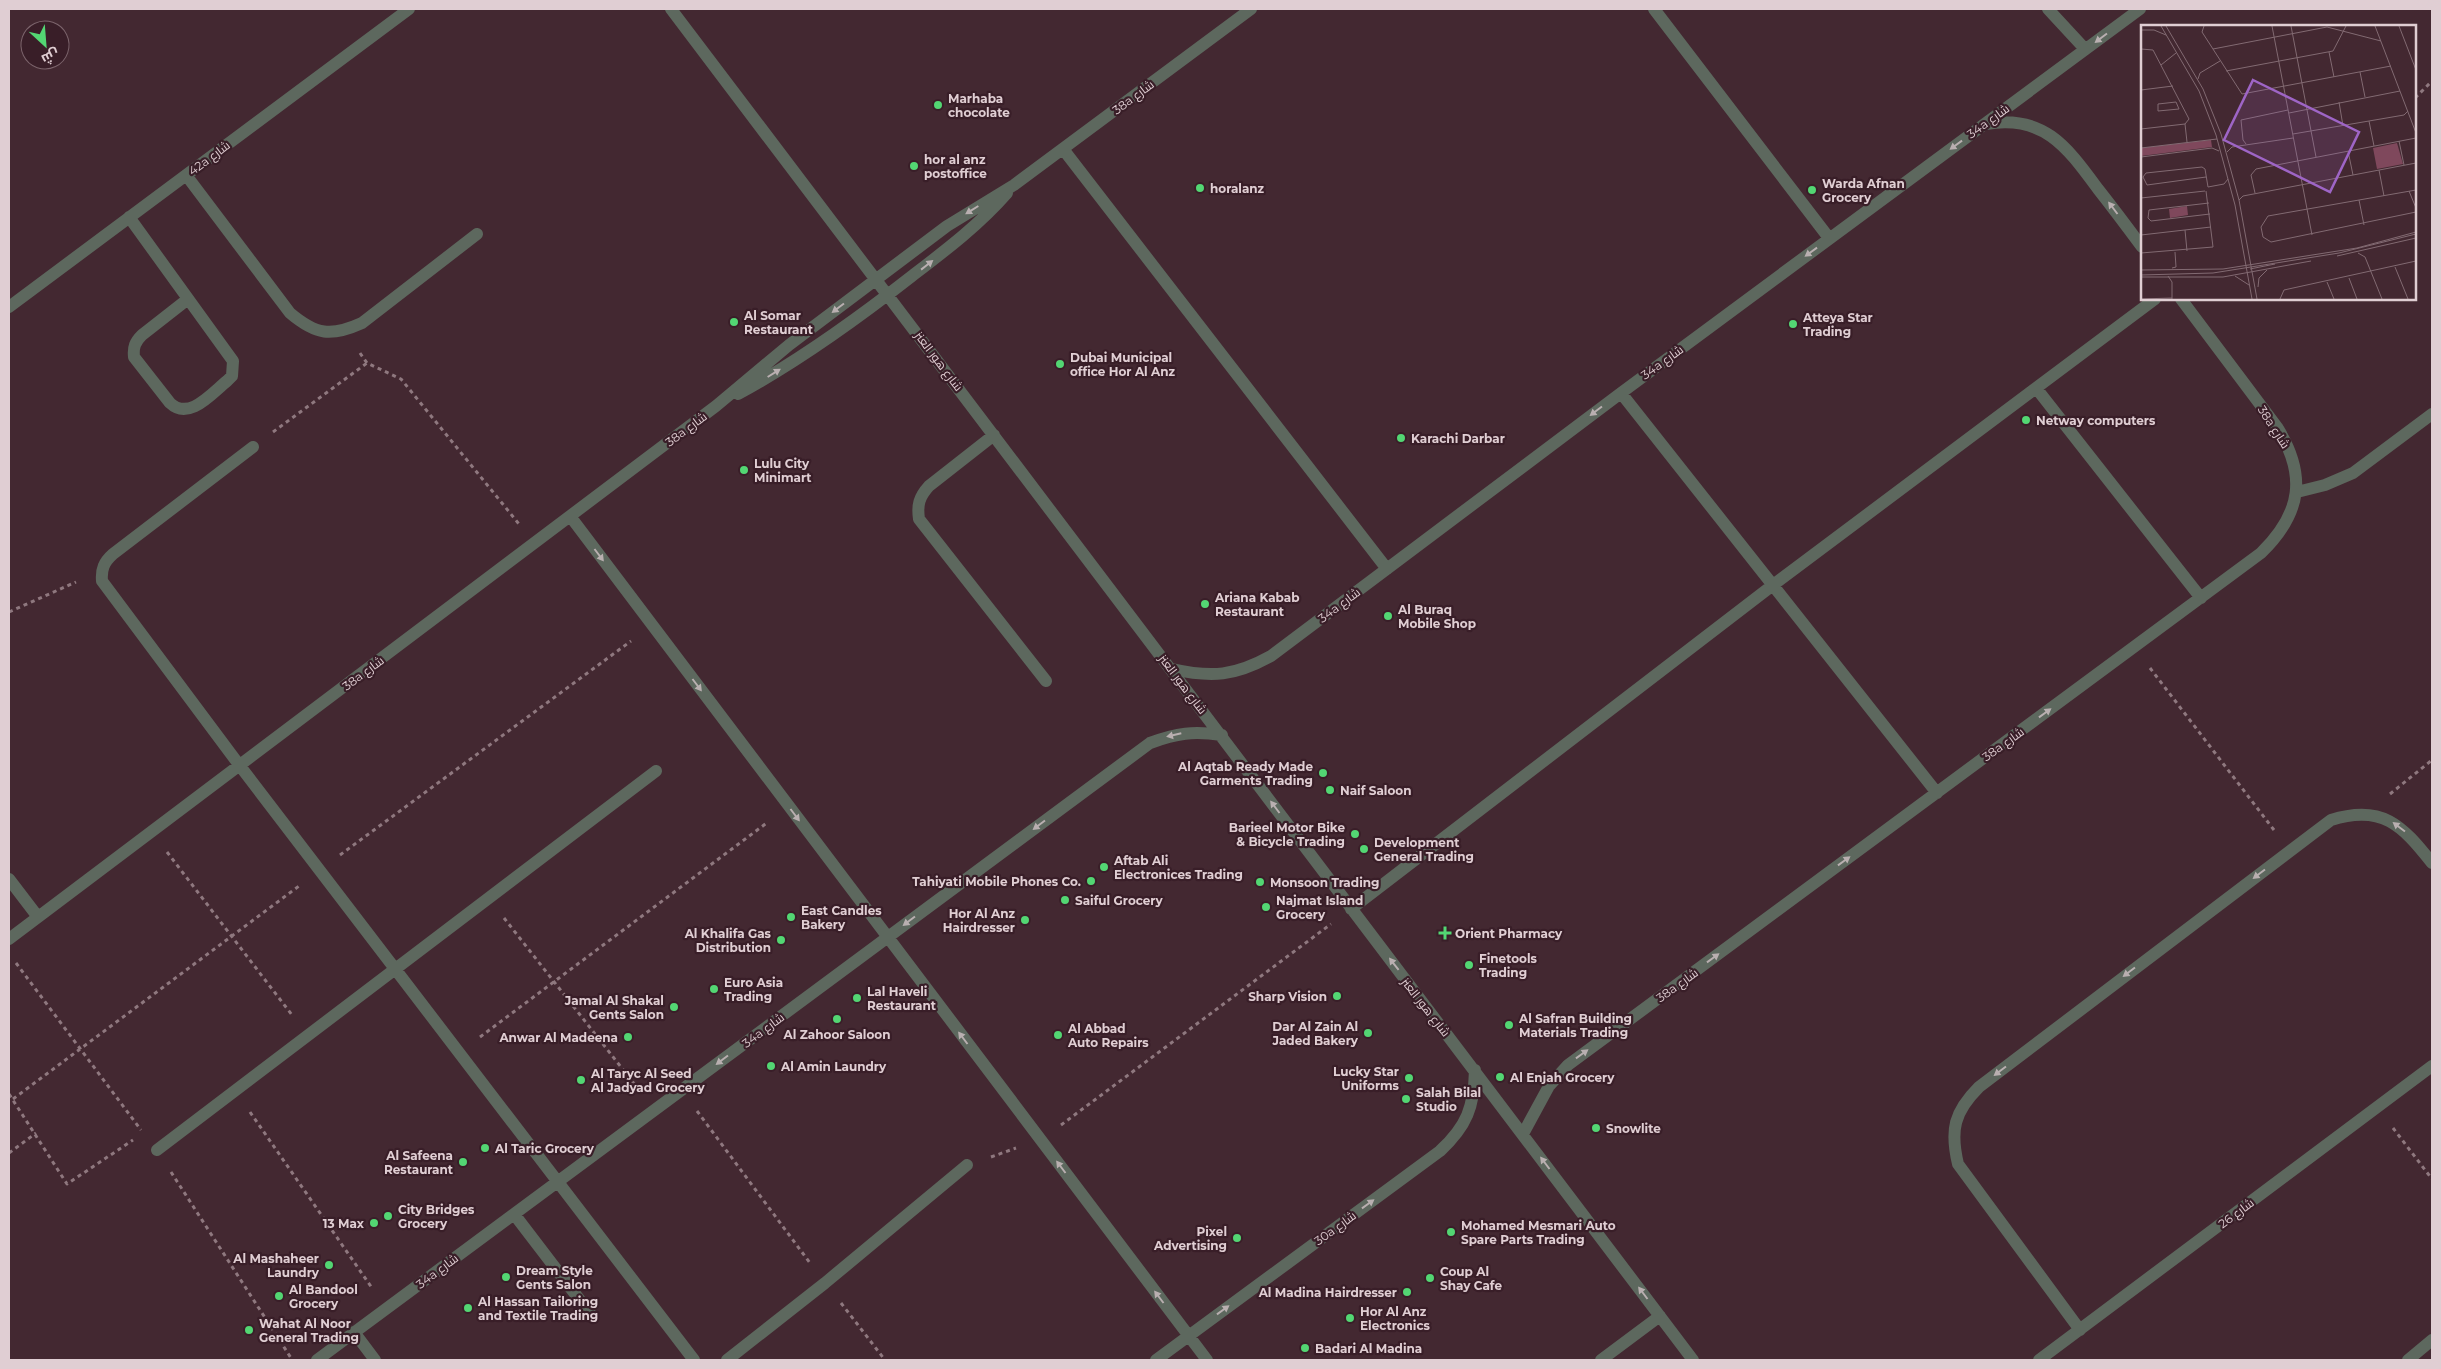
<svg xmlns="http://www.w3.org/2000/svg" width="2441" height="1369" font-family="Montserrat,Cairo,sans-serif">
	<rect width="100%" height="100%" fill="#432831"/>
	<g fill="none" stroke-linecap="round" stroke-linejoin="round">
		<path stroke="#8f787f" stroke-width="3" stroke-dasharray="4 4" stroke-linecap="butt" d="M2415,98L2432,81
			M360,353L367,363L401,379L519,524
			M273,432L367,363
			M9,612L76,582
			M2150,668L2274,830
			M2390,794L2432,760
			M167,852L292,1015
			M340,855L631,641
			M504,918L639,1090
			M16,963L141,1130
			M480,1037L768,822
			M9,1094L67,1184L133,1140
			M13,1099L299,886
			M697,1111L810,1263
			M250,1112L372,1288
			M1061,1125L1331,924
			M2393,1128L2432,1179
			M9,1153L36,1133
			M991,1157L1016,1148
			M171,1172L291,1358
			M841,1303L885,1360"/>
		<path stroke="#5d685e" stroke-width="12" d="M671,9L1693,1360
			M1654,9L1829,238
			M2048,9L2085,49
			M1986,124C2044,114 2067,147 2098,189C2113,208 2128,228 2142,247
			M1063,149L1387,569
			M186,175L290,313C316,335 331,337 362,323L477,234
			M129,217L233,361L232,376L227,381C211,394 189,421 170,403L134,357C133,347 135,342 142,335L188,299
			M9,307L409,9
			M2036,388L2201,598
			M1621,393L1937,793
			M738,394C799,361 857,319 912,276C946,250 979,225 1007,193
			M994,435L929,486C919,497 917,505 919,519L1046,681
			M253,447L113,554C104,562 101,569 102,581L240,766L694,1360
			M2297,492L2325,485L2353,473L2432,414
			M570,516L1207,1360
			M1172,669C1212,678 1235,676 1271,656L1621,393L2140,9
			M9,879L38,917
			M1351,909L1773,585L2155,299
			M9,939L716,406L789,345L947,226L1014,185L1251,9
			M1523,1134L1549,1086L1568,1065L2261,553C2302,513 2307,475 2277,427L2181,299
			M157,1150L656,771
			M514,1214L592,1316
			M2080,1330L1958,1164C1950,1130 1954,1112 1979,1087L2331,820C2382,804 2402,825 2432,863
			M354,1332L375,1360
			M317,1360L1150,743C1177,733 1193,731 1222,735
			M727,1360L825,1283L967,1165
			M1156,1360L1440,1151C1467,1126 1474,1107 1475,1070
			M1601,1360L1660,1316
			M2039,1360L2432,1066
			M2408,1360L2432,1340"/>
	</g>
	<defs><path id="oneway-solid" d="M-6-.8H1V-3.2L6.5 0L1 3.2V.8H-6Z" transform="scale(1.25)"/></defs>
	<g fill="#b9afb0">
		<use href="#oneway-solid" transform="translate(2101 38) rotate(143)"/>
		<use href="#oneway-solid" transform="translate(1956 145) rotate(144)"/>
		<use href="#oneway-solid" transform="translate(2113 208) rotate(-127)"/>
		<use href="#oneway-solid" transform="translate(972 210) rotate(148)"/>
		<use href="#oneway-solid" transform="translate(1811 252) rotate(144)"/>
		<use href="#oneway-solid" transform="translate(927 265) rotate(-38)"/>
		<use href="#oneway-solid" transform="translate(838 308) rotate(143)"/>
		<use href="#oneway-solid" transform="translate(774 373) rotate(-32)"/>
		<use href="#oneway-solid" transform="translate(1596 411) rotate(143)"/>
		<use href="#oneway-solid" transform="translate(599 555) rotate(53)"/>
		<use href="#oneway-solid" transform="translate(697 685) rotate(53)"/>
		<use href="#oneway-solid" transform="translate(2045 713) rotate(-36)"/>
		<use href="#oneway-solid" transform="translate(1174 735) rotate(167)"/>
		<use href="#oneway-solid" transform="translate(1275 807) rotate(-127)"/>
		<use href="#oneway-solid" transform="translate(795 815) rotate(53)"/>
		<use href="#oneway-solid" transform="translate(1039 825) rotate(143)"/>
		<use href="#oneway-solid" transform="translate(2399 827) rotate(-143)"/>
		<use href="#oneway-solid" transform="translate(1844 861) rotate(-36)"/>
		<use href="#oneway-solid" transform="translate(2259 874) rotate(143)"/>
		<use href="#oneway-solid" transform="translate(909 921) rotate(143)"/>
		<use href="#oneway-solid" transform="translate(1713 958) rotate(-36)"/>
		<use href="#oneway-solid" transform="translate(1394 964) rotate(-128)"/>
		<use href="#oneway-solid" transform="translate(2129 972) rotate(143)"/>
		<use href="#oneway-solid" transform="translate(963 1038) rotate(-127)"/>
		<use href="#oneway-solid" transform="translate(1582 1054) rotate(-36)"/>
		<use href="#oneway-solid" transform="translate(722 1060) rotate(143)"/>
		<use href="#oneway-solid" transform="translate(2000 1071) rotate(143)"/>
		<use href="#oneway-solid" transform="translate(1545 1163) rotate(-127)"/>
		<use href="#oneway-solid" transform="translate(1061 1167) rotate(-127)"/>
		<use href="#oneway-solid" transform="translate(1368 1204) rotate(-36)"/>
		<use href="#oneway-solid" transform="translate(1643 1293) rotate(-127)"/>
		<use href="#oneway-solid" transform="translate(1159 1297) rotate(-127)"/>
		<use href="#oneway-solid" transform="translate(1223 1310) rotate(-36)"/>
	</g>
	<g fill="#53d673" stroke="#391e28" stroke-width="2">
		<circle cx="938" cy="105" r="5"/>
		<circle cx="914" cy="166" r="5"/>
		<circle cx="1200" cy="188" r="5"/>
		<circle cx="1812" cy="190" r="5"/>
		<circle cx="734" cy="322" r="5"/>
		<circle cx="1793" cy="324" r="5"/>
		<circle cx="1060" cy="364" r="5"/>
		<circle cx="2026" cy="420" r="5"/>
		<circle cx="1401" cy="438" r="5"/>
		<circle cx="744" cy="470" r="5"/>
		<circle cx="1205" cy="604" r="5"/>
		<circle cx="1388" cy="616" r="5"/>
		<circle cx="1323" cy="773" r="5"/>
		<circle cx="1330" cy="790" r="5"/>
		<circle cx="1355" cy="834" r="5"/>
		<circle cx="1364" cy="849" r="5"/>
		<circle cx="1104" cy="867" r="5"/>
		<circle cx="1091" cy="881" r="5"/>
		<circle cx="1260" cy="882" r="5"/>
		<circle cx="1065" cy="900" r="5"/>
		<circle cx="1266" cy="907" r="5"/>
		<circle cx="791" cy="917" r="5"/>
		<circle cx="1025" cy="920" r="5"/>
		<path d="M1442.5 925.5h5v5h5v5h-5v5h-5v-5h-5v-5h5z"/>
		<circle cx="781" cy="940" r="5"/>
		<circle cx="1469" cy="965" r="5"/>
		<circle cx="714" cy="989" r="5"/>
		<circle cx="1337" cy="996" r="5"/>
		<circle cx="857" cy="998" r="5"/>
		<circle cx="674" cy="1007" r="5"/>
		<circle cx="837" cy="1019" r="5"/>
		<circle cx="1509" cy="1025" r="5"/>
		<circle cx="1368" cy="1033" r="5"/>
		<circle cx="1058" cy="1035" r="5"/>
		<circle cx="628" cy="1037" r="5"/>
		<circle cx="771" cy="1066" r="5"/>
		<circle cx="1500" cy="1077" r="5"/>
		<circle cx="1409" cy="1078" r="5"/>
		<circle cx="581" cy="1080" r="5"/>
		<circle cx="1406" cy="1099" r="5"/>
		<circle cx="1596" cy="1128" r="5"/>
		<circle cx="485" cy="1148" r="5"/>
		<circle cx="463" cy="1162" r="5"/>
		<circle cx="388" cy="1216" r="5"/>
		<circle cx="374" cy="1223" r="5"/>
		<circle cx="1451" cy="1232" r="5"/>
		<circle cx="1237" cy="1238" r="5"/>
		<circle cx="329" cy="1265" r="5"/>
		<circle cx="506" cy="1277" r="5"/>
		<circle cx="1430" cy="1278" r="5"/>
		<circle cx="1407" cy="1292" r="5"/>
		<circle cx="279" cy="1296" r="5"/>
		<circle cx="468" cy="1308" r="5"/>
		<circle cx="1350" cy="1318" r="5"/>
		<circle cx="249" cy="1330" r="5"/>
		<circle cx="1305" cy="1348" r="5"/>
	</g>
	<g text-anchor="middle" dominant-baseline="central" stroke-width="4.5" stroke-linejoin="round" paint-order="stroke">
		<g font-size="12" fill="#e0ced3" stroke="#391e28">
			<text transform="translate(1133 97) rotate(-37)">38a شارع</text>
			<text transform="translate(1988 121) rotate(-36)">34a شارع</text>
			<text transform="translate(209 158) rotate(-37)">42a شارع</text>
			<text transform="translate(939 361) rotate(53)">شارع هور العنز</text>
			<text transform="translate(1662 362) rotate(-36)">34a شارع</text>
			<text transform="translate(2274 427) rotate(57)">38a شارع</text>
			<text transform="translate(686 429) rotate(-37)">38a شارع</text>
			<text transform="translate(1339 605) rotate(-37)">34a شارع</text>
			<text transform="translate(363 673) rotate(-37)">38a شارع</text>
			<text transform="translate(1183 684) rotate(53)">شارع هور العنز</text>
			<text transform="translate(2003 744) rotate(-36)">38a شارع</text>
			<text transform="translate(1677 985) rotate(-36)">38a شارع</text>
			<text transform="translate(1426 1007) rotate(52)">شارع هور العنز</text>
			<text transform="translate(763 1030) rotate(-37)">34a شارع</text>
			<text transform="translate(2236 1213) rotate(-37)">شارع 26</text>
			<text transform="translate(1335 1228) rotate(-36)">30a شارع</text>
			<text transform="translate(437 1271) rotate(-37)">34a شارع</text>
		</g>
		<g font-size="12" font-weight="bold" fill="#e0ced3" stroke="#391e28" text-anchor="start">
			<text x="948" y="98">Marhaba<tspan x="948" dy="14">chocolate</tspan></text>
			<text x="924" y="159">hor al anz<tspan x="924" dy="14">postoffice</tspan></text>
			<text x="1822" y="183">Warda Afnan<tspan x="1822" dy="14">Grocery</tspan></text>
			<text x="1210" y="188">horalanz</text>
			<text x="744" y="315">Al Somar<tspan x="744" dy="14">Restaurant</tspan></text>
			<text x="1803" y="317">Atteya Star<tspan x="1803" dy="14">Trading</tspan></text>
			<text x="1070" y="357">Dubai Municipal<tspan x="1070" dy="14">office Hor Al Anz</tspan></text>
			<text x="2036" y="420">Netway computers</text>
			<text x="1411" y="438">Karachi Darbar</text>
			<text x="754" y="463">Lulu City<tspan x="754" dy="14">Minimart</tspan></text>
			<text x="1215" y="597">Ariana Kabab<tspan x="1215" dy="14">Restaurant</tspan></text>
			<text x="1398" y="609">Al Buraq<tspan x="1398" dy="14">Mobile Shop</tspan></text>
			<text x="1313" y="766" text-anchor="end">Al Aqtab Ready Made<tspan x="1313" dy="14">Garments Trading</tspan></text>
			<text x="1340" y="790">Naif Saloon</text>
			<text x="1345" y="827" text-anchor="end">Barieel Motor Bike<tspan x="1345" dy="14">&amp; Bicycle Trading</tspan></text>
			<text x="1374" y="842">Development<tspan x="1374" dy="14">General Trading</tspan></text>
			<text x="1114" y="860">Aftab Ali<tspan x="1114" dy="14">Electronices Trading</tspan></text>
			<text x="1081" y="881" text-anchor="end">Tahiyati Mobile Phones Co.</text>
			<text x="1270" y="882">Monsoon Trading</text>
			<text x="1075" y="900">Saiful Grocery</text>
			<text x="1276" y="900">Najmat Island<tspan x="1276" dy="14">Grocery</tspan></text>
			<text x="801" y="910">East Candles<tspan x="801" dy="14">Bakery</tspan></text>
			<text x="1015" y="913" text-anchor="end">Hor Al Anz<tspan x="1015" dy="14">Hairdresser</tspan></text>
			<text x="771" y="933" text-anchor="end">Al Khalifa Gas<tspan x="771" dy="14">Distribution</tspan></text>
			<text x="1455" y="933">Orient Pharmacy</text>
			<text x="1479" y="958">Finetools<tspan x="1479" dy="14">Trading</tspan></text>
			<text x="724" y="982">Euro Asia<tspan x="724" dy="14">Trading</tspan></text>
			<text x="867" y="991">Lal Haveli<tspan x="867" dy="14">Restaurant</tspan></text>
			<text x="1327" y="996" text-anchor="end">Sharp Vision</text>
			<text x="664" y="1000" text-anchor="end">Jamal Al Shakal<tspan x="664" dy="14">Gents Salon</tspan></text>
			<text x="1519" y="1018">Al Safran Building<tspan x="1519" dy="14">Materials Trading</tspan></text>
			<text x="1358" y="1026" text-anchor="end">Dar Al Zain Al<tspan x="1358" dy="14">Jaded Bakery</tspan></text>
			<text x="1068" y="1028">Al Abbad<tspan x="1068" dy="14">Auto Repairs</tspan></text>
			<text x="837" y="1034" text-anchor="middle">Al Zahoor Saloon</text>
			<text x="618" y="1037" text-anchor="end">Anwar Al Madeena</text>
			<text x="781" y="1066">Al Amin Laundry</text>
			<text x="1399" y="1071" text-anchor="end">Lucky Star<tspan x="1399" dy="14">Uniforms</tspan></text>
			<text x="591" y="1073">Al Taryc Al Seed<tspan x="591" dy="14">Al Jadyad Grocery</tspan></text>
			<text x="1510" y="1077">Al Enjah Grocery</text>
			<text x="1416" y="1092">Salah Bilal<tspan x="1416" dy="14">Studio</tspan></text>
			<text x="1606" y="1128">Snowlite</text>
			<text x="495" y="1148">Al Taric Grocery</text>
			<text x="453" y="1155" text-anchor="end">Al Safeena<tspan x="453" dy="14">Restaurant</tspan></text>
			<text x="398" y="1209">City Bridges<tspan x="398" dy="14">Grocery</tspan></text>
			<text x="364" y="1223" text-anchor="end">13 Max</text>
			<text x="1461" y="1225">Mohamed Mesmari Auto<tspan x="1461" dy="14">Spare Parts Trading</tspan></text>
			<text x="1227" y="1231" text-anchor="end">Pixel<tspan x="1227" dy="14">Advertising</tspan></text>
			<text x="319" y="1258" text-anchor="end">Al Mashaheer<tspan x="319" dy="14">Laundry</tspan></text>
			<text x="516" y="1270">Dream Style<tspan x="516" dy="14">Gents Salon</tspan></text>
			<text x="1440" y="1271">Coup Al<tspan x="1440" dy="14">Shay Cafe</tspan></text>
			<text x="289" y="1289">Al Bandool<tspan x="289" dy="14">Grocery</tspan></text>
			<text x="1397" y="1292" text-anchor="end">Al Madina Hairdresser</text>
			<text x="478" y="1301">Al Hassan Tailoring<tspan x="478" dy="14">and Textile Trading</tspan></text>
			<text x="1360" y="1311">Hor Al Anz<tspan x="1360" dy="14">Electronics</tspan></text>
			<text x="259" y="1323">Wahat Al Noor<tspan x="259" dy="14">General Trading</tspan></text>
			<text x="1315" y="1348">Badari Al Madina</text>
		</g>
	</g>
	<g transform="translate(2141 25)">
		<rect width="275" height="275" fill="#432831"/>
		<path d="M70,115L71,122L0,131V123ZM256,118L262,139L236,144L232,123ZM46,181L47,190L29,193L28,184Z" fill="#7f485c"/>
		<path fill="none" stroke="#826a72" stroke-width="1" d="M20,1L58,66L75,110L94,180L111,274M25,1L62,64L80,109L98,175L116,274M63,1L61,7L101,69L250,41M131,1L171,210M150,1L175,132M234,1L275,108M258,1L275,45M0,5H13L25,10M0,24L12,25L48,94L44,99L0,104M72,24L186,2L240,16M188,27L193,52M133,37L192,26L205,1M20,40L35,28M85,46L133,37M219,47L224,72M57,54L59,48L79,36M0,65L32,61M35,77L38,84L17,86V79ZM198,77L202,101M148,88L259,66M228,96L233,121M44,99L46,117M152,109L263,90L267,86M258,116L263,140M105,119L102,115L100,95L147,85M0,123L76,114M207,126L212,150M86,127L91,122L152,113M0,132L71,123L78,126M238,145L243,171M65,152L6,160L2,152L5,148L61,142L64,144L67,162M67,162L83,159L87,154M275,165L127,191L120,202L122,212L130,217L275,187M268,166L275,183M114,168L110,150L115,144L275,113M0,173L64,166M98,175L102,171L275,138M218,175L223,200M68,178L8,185L7,193L10,196L69,189M44,205L46,226M0,210L70,202M0,228L72,222L65,166M217,228L224,232L241,274M196,231L275,213M254,242L267,274M31,243L35,242L34,227M109,244L134,239M0,245L82,244L216,223L275,207M0,250L72,248L198,228L275,209M27,251L31,257V274M94,251L108,260M0,252H82L170,236M208,253L216,274M186,257L193,274M117,262L118,253L126,245M0,274L31,273M139,274L143,265L275,236"/>
		<path fill="#9e65c6" fill-opacity="0.15" stroke="#9e65c6" stroke-width="2.5" d="M112,55L218,107L189,167L83,115Z"/>
		<rect width="275" height="275" fill="none" stroke="#e0ced3" stroke-width="2.5"/>
	</g>
	<rect width="2441" height="1369" fill="none" stroke="#e0ced3" stroke-width="20"/>
	<g transform="translate(45 45) rotate(154)"><circle r="24" fill="#391e28" stroke="#7c646c"/>
	<path d="M0-4L9 19L0 12L-9 19Z" fill="#53d673"/>
	<text y="-8" font-size="14" font-weight="bold" text-anchor="middle" fill="#e0ced3">ش</text>
	</g>
</svg>
